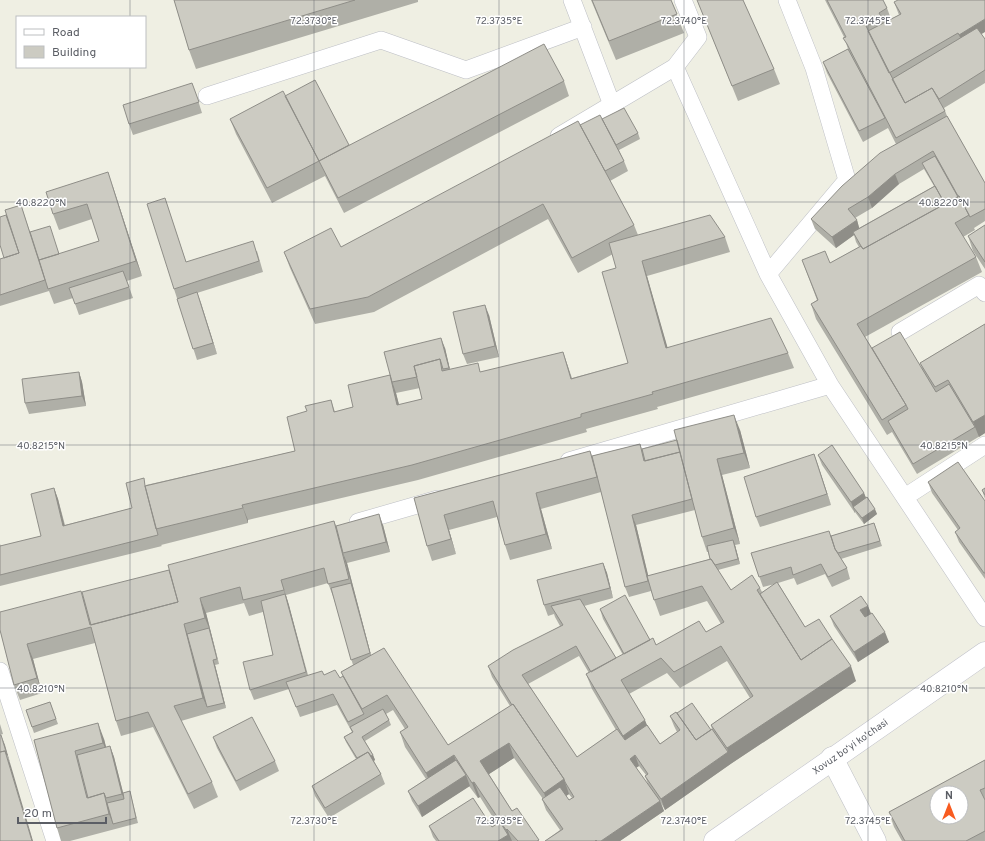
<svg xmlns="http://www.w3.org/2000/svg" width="985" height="841" font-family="Overpass,sans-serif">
	<rect width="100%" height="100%" fill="#efefe3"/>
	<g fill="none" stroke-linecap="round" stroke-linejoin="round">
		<defs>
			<path id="service" d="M572,0L612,105
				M675,67L698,37L683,0
				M207,96L381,40L466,70L583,27
				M559,136L675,67L768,274L830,385L985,618
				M768,274L847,180L814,68L787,0
				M900,332L979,285L985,293
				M569,461L830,385
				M905,497L985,445
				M358,522L438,499
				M0,671L55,841"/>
			<path id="minor" d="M832,758L875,841"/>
			<g id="secondary">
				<path id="s1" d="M715,841L985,653"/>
			</g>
		</defs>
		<use href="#service" stroke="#bdbfc5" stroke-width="18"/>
		<use href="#minor" stroke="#bdbfc5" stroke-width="23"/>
		<use href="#secondary" stroke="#c0c1ca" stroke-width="23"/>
		<use href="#service" stroke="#fff" stroke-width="17"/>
		<use href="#minor" stroke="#fff" stroke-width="22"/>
		<use href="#secondary" stroke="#fff" stroke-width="22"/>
	</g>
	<path fill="#afafa7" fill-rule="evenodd" d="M174,0H418V2L196,69L189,50Z
		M591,0H671L684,33L616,60Z
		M697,0H743L774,69L780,84L738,101Z
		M825,0H883L887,8L891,19L899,15L894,2L981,34L985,39V83L944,108L947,116L985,183V221L974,228L975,230L963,237L976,257L982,272L865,337L872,348L922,368L920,363L985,324V433L917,474L892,432L887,435L816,319L811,304L817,300L802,260L830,263L859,247L856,242L854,235L836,248L815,229L811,219L896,144L888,128L863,142L827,73L823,62L848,49L844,37ZM924,169L934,186L859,228L857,220L855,218L872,208L899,184Z
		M564,81L569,96L344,213L325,176L272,203L236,134L230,119L285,96L349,145Z
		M196,94L202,113L133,135L129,124Z
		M602,119L638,133L640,139L619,150L624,161L628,171L610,181L634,225L638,235L725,237L730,252L647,276L667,347L788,353L794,368L657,407L658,409L586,429L587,432L418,480L248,520V523L161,545L162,546L0,586V544L1,546L41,536L54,488L58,499L65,525L132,508L146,485L295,451L307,411L331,400L335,412L353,407L390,375L445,348L450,370L481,372L563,352L572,378L628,363L616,268L613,254L578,273L548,219L374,312L315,324L290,268L284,252L341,247L580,125ZM420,388L422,399L399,405L396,393Z
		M113,187L142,276L127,281L133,298L79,315L73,298L54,304L49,291L0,306V259L4,258L6,215L21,205L30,232L59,254L99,241L92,219L59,230L53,214Z
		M165,198L186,262L257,251L263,272L197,293L217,354L197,360L174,289Z
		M985,225V269L973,251L968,236Z
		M489,315L499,357L467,364L463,354Z
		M79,372L82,382L86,406L29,414L25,403Z
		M740,430L750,468L722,475L740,544L735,545L740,564L718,570L731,590L760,588L762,592L775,584L763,587L751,553L831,536L874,523L882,546L841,559L847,568L850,579L832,587L825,574L797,585L794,578L778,583L805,627L856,681L732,763L665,810L661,803L664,811L620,841H545L560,830L546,810L542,799H543L514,758L489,774L512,811L539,840V841H436L433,837L429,826L492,827L497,824L480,797L478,798L469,786L422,817L412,801L408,791L426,779L405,747L400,732L405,729L393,710L386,714L389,720L391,725L365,741L373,755L375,760L374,761L381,774L385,784L329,818L315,796L312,786L356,759L346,742L344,737L352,732L337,705L300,717L289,689L254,700L250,690L273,655L263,612L249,616L244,603L206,613L219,664L215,665L226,708L181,721L212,782L218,797L194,809L153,727L121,736L116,721L95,643L33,659L42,693L20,700L14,685L0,630L83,597L169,570L334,521L336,526L383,525L390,552L347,563L371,655L448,745L510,706L492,677L488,666L560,626L555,617L554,614L548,616L544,605L603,563L607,573L613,598L584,606L616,658L623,655L603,619L600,609L650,640L656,645L706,632L721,624L707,601L660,616L651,591L629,597L625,587L601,492L541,509L552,549L510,560L505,545L497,517L449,530L456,554L432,561L427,546L414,498L590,451L592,456L640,444L642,449ZM695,510L702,537L707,552H708L710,559L648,576L636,525ZM328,583L334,599L353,665L341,672L343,676L340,678L324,675H308L286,595ZM579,656L589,673L586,674L592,689L616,730L577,757L528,684ZM727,661L750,698L711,725L712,729L711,730L670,716L674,726L677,732L660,744L647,725L629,694L667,673L680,688ZM639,766L646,775L645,776L648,784L636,768ZM568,793L572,798L569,800L566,796L569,794Z
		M814,454L831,505L760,527L756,517Z
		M818,455L864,493L866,498L877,514L864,524L855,512V513L822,465Z
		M928,482L985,501V579L959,542L955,532L958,530L932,493Z
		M985,488V499L982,490Z
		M868,606L871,614L889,642L858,662L834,626L830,616Z
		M50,702L58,724L34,733L26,710Z
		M0,724L3,734L0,735Z
		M213,737L275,761L279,771L240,791L217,748Z
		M104,739L106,748L110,746L114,757L123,793L130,791L138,823L70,841H61L57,828L34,740Z
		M985,760V841H902L894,827L889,812Z"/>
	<path fill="#8f8e88" d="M985,19V32L963,45L959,35Z
		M108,172L113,187L142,276L136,261Z
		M895,174L899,184L872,208L868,197Z
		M857,220L860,231L853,232L854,235L836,248L832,237Z
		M642,261L647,276L672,363L666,348Z
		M197,292L201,303L217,354L213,343Z
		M485,305L489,315L499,357L495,346Z
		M441,338L445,348L452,378L449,368Z
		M563,352L568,367L576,394L571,379Z
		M79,372L82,382L86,406L82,396Z
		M390,375L396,393L403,420L397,405Z
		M734,415L740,430L750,468L744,453Z
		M985,415V433L979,437L973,422Z
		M814,454L818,465L831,505L827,494Z
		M717,459L722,475L740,544L734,528Z
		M54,488L58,499L67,536L63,526Z
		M536,493L541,509L552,549L546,534Z
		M864,493L868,503L853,507L855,512V513L851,502Z
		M242,505L248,520V523Z
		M875,509L877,514L864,524L862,518Z
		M379,514L383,525L390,552L386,542Z
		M444,515L449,530L456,554L451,539Z
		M632,515L636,525L652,591L648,581Z
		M334,521L339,536L343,553L347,563L373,663L370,653Z
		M733,540L735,545L740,564L738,559Z
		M603,563L607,573L613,598L610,588Z
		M281,580L289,605L309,682L306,672L285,594Z
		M200,598L206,613L219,664L209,628L205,618Z
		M868,606L872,616L864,621L860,610Z
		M184,624L189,639L207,707L203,698Z
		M885,632L889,642L858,662L854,652Z
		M27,644L33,659L42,693L37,678Z
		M213,660L215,665L226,708L224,703Z
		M851,666L856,681L732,763L665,810L661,799L728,752L727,748Z
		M645,720L651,736L629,751L623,736Z
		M98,723L104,739L109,758L103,743Z
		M1,735L5,745L11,766L7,755Z
		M509,743L514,758L486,776L480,761Z
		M110,746L114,757L126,804L122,794Z
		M5,751L11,766L33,841H32Z
		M373,755L375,760L362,768L360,763Z
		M454,755L459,770L432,788L426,773Z
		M635,755L639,766L634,769L630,759Z
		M466,775L470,786L422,817L418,806Z
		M564,779L569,794L549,808L544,793Z
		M474,782L480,797L478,798L472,783Z
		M104,793L109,809L113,824L109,814Z
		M660,801L664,811L620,841H601Z
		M507,829L512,841H510L506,830Z
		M508,835L510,841H498Z"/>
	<path fill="#cccbc2" stroke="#8f8e88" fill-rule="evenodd" d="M174,0H355L189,50Z
		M592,0H671L677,14L609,41Z
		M697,0H743L774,69L732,86Z
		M827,0H883L887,8L879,13L882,18L866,26L905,103L932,88L945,111L896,138L847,44L843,38L846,37Z
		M898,0H985V19L959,35L958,33L889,73L868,31L901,14L894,2Z
		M977,28L985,39V70L939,99L932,88L905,103L892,79Z
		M544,44L564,81L338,198L319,161Z
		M848,49L885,118L859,131L823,62Z
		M315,80L349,145L319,161L285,96Z
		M192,83L199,102L129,124L123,105Z
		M283,91L319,161L267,188L230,119Z
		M624,108L638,133L616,145L602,119Z
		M600,115L624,161L605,171L580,125Z
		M947,116L985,183V209L970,217L959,196H958L933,151L895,174L868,197L848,209L857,220L832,237L811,219L842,186L880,153Z
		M578,121L634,225L572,258L543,204L368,297L310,309L284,252L331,228L341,247Z
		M935,156L958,197L945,204L922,163Z
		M108,172L136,261L48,289L39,260L99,241L87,204L53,214L46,192Z
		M935,186L945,204L863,249L861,246L853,232Z
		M959,196L969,215L955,223L976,257L857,324L906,405L882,420L811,304L818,300L802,260L825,251L830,263L861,246L863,249Z
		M165,198L186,262L253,241L259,261L174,289L147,204Z
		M21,205L45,280L0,295V259L19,253L5,210Z
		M6,215L19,253L4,258L0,245V217Z
		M710,215L725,237L642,261L666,348L771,318L788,353L652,392L653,394L581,414V417L412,465L242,505L243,508L156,529L145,486L295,451L287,417L307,411L305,406L331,400L334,412L353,407L348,385L390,375L397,405L422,399L414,366L440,359L442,371L478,363L480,372L563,352L571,379L628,363L602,272L616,268L609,243Z
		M985,225V262L968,236Z
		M50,226L59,254L39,260L30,232Z
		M123,271L129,287L75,304L69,288Z
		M197,292L213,343L193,349L177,299Z
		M485,305L495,346L463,354L453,312Z
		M985,324V415L973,422L948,380L935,387L920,363Z
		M900,332L936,392L949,384L975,427L913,464L888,421L908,409L906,405L872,348Z
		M441,338L449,368L443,369L440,359L414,366L417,377L392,382L384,352Z
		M79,372L82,396L25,403L22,379Z
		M734,415L744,453L717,459L734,528L702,537L674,430Z
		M677,440L680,452L645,461L642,449Z
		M640,444L644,461L680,452L692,499L632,515L648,581L625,587L592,456Z
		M832,445L864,493L851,502L818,455Z
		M590,451L597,477L536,493L546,534L505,545L493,501L444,515L451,539L427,546L414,498Z
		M814,454L827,494L756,517L744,477Z
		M958,462L985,501V573H984L955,532L960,528L928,482Z
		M144,478L145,486L158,535L0,575V546L41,536L31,494L54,488L63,526L132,508L126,483Z
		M985,488V495L982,490Z
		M867,497L875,509L862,518L853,507Z
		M379,514L386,542L343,553L336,526Z
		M334,521L349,579L328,584L324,568L281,580L284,590L243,600L240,587L200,598L205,618L184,624L203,698L174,706L212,782L188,794L148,712L116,721L91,627L27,644L37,678L14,685L0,630V612L81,591L90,625L178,602L168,565Z
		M874,523L880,541L838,553L835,549L831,536Z
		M829,531L835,549L847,568L828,577L821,564L793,575L791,567L759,577L751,553Z
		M733,540L738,559L715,565L711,559H710L707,546Z
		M711,559L731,590L752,575L760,588L757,590L801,660L832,639L851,666L727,748L711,725L753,696L721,646L674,672L661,658L621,680L645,720L623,736L586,674L653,638L656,645L699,621L706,632L724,622L702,586L654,600L647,576Z
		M603,563L610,588L544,605L537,580Z
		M169,570L178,602L91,625L82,592Z
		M777,582L805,627L819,619L832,639L801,660L760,594Z
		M351,583L370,653L351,660L331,588Z
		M285,594L306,672L250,690L243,662L273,655L261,601Z
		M625,595L650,640L624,654L600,609Z
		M861,596L868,606L860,610L865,617L872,613L885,632L854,652L830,616Z
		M580,599L616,658L591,672L576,646L522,675L577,757L617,729L625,740L647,725L660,744L680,730L670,716L676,712L696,740L712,729L728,752L661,799L645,776L648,774L635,755L630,759L660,801L601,841H597L596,840L595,841H545L563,829L542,799L560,787L569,800L574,797L565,782L564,779L513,704L512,705L488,666L513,650L563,625L551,606Z
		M209,628L217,659L213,660L224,703L207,707L187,634Z
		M384,648L448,745L513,704L564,779L544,793L509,743L480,761L512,811L517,808L539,840L537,841H518L507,829L506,830L474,782L472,783L454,755L426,773L400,732L408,727L387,695L362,709L341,672Z
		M335,670L340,678L343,676L364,714L348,722L333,694L296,707L286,682L322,671L324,675Z
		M50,702L56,719L32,727L26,710Z
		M692,703L711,730L696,740L677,713Z
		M383,709L389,720L362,737L373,755L371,756L368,752L357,758L344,737L353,732L350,727Z
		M252,717L275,761L236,781L213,737Z
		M98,723L103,743L75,751L87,798L104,793L109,814L57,828L34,740Z
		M0,735H1L7,755L5,751L0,752Z
		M110,746L122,794L106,798L104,793L88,798L77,755Z
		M5,751L32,841H0V752Z
		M368,752L381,774L325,808L312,786Z
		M456,760L466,775L418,806L408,791Z
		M985,760V788L980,790L985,800V831L966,841H905L889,812ZM937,793H961V817H937Z
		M130,791L136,818L113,824L107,803L124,799L123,793Z
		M473,798L492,827L500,822L508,835L498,841H439L429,826Z"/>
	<path fill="none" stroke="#5b5e65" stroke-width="1" stroke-opacity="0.45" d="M130,0V17M314,0V841M499,0V841M684,0V841M868,0V841M130,67V841M0,202H985M0,445H985M0,688H985"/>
	<g text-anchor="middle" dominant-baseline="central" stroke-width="3" stroke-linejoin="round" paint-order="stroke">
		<g font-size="10" fill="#5b5e65" stroke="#fff">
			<text stroke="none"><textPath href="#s1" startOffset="165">Xovuz bo‘yi ko'chasi</textPath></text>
		</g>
	</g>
	<g font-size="10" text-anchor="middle" fill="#5b5e65" stroke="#fff" stroke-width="3" stroke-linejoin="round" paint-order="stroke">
		<text x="314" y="24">72.3730°E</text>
		<text x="499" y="24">72.3735°E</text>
		<text x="684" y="24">72.3740°E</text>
		<text x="868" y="24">72.3745°E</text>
		<text x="41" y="206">40.8220°N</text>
		<text x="944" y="206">40.8220°N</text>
		<text x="41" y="449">40.8215°N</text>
		<text x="944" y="449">40.8215°N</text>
		<text x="41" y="692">40.8210°N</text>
		<text x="944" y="692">40.8210°N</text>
		<text x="314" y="824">72.3730°E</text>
		<text x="499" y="824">72.3735°E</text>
		<text x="684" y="824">72.3740°E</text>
		<text x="868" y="824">72.3745°E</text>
	</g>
	<rect x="16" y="16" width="130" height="52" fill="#ffffff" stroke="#bdbfc1"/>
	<rect x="24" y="29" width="20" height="6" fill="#ffffff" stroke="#bdbfc1"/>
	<text x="52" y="36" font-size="12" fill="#5b5e65">Road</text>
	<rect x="24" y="46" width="20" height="12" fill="#cccbc2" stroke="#bdbfc1"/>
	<text x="52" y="56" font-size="12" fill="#5b5e65">Building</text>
	<g transform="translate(949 805)"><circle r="19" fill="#ffffff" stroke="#bdbfc1"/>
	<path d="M0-3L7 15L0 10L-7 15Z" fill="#f85b20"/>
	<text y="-6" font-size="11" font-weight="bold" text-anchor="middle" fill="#5b5e65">N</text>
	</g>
	<path d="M18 817v6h88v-6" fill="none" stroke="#5b5e65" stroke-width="2"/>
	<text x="24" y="817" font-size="12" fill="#5b5e65" stroke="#ffffff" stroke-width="3" paint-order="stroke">20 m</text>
</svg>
